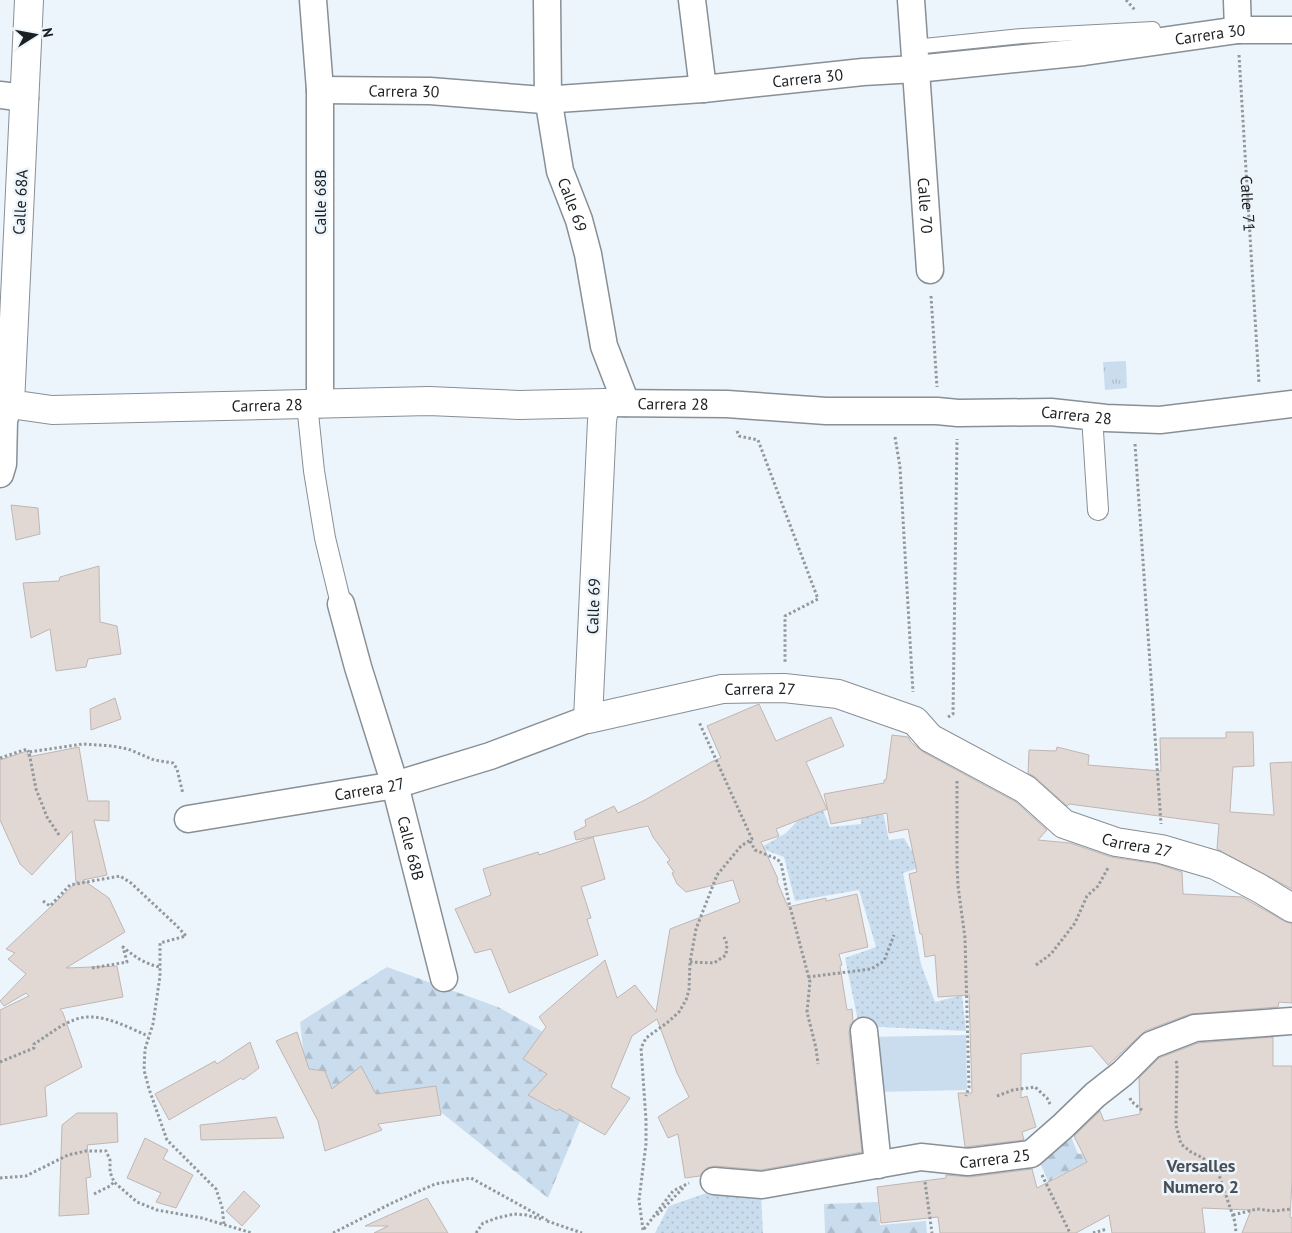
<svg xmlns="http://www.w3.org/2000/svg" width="1292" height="1233" font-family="'PT Sans',sans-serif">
	<defs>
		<pattern id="grass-dots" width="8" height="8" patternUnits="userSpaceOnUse" patternTransform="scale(1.25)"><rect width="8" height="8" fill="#caddee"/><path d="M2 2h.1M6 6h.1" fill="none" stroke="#adbdcc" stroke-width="1.8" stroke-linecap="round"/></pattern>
		<pattern id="forest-firs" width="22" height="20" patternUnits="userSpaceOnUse" patternTransform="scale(1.25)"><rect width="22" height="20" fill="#caddee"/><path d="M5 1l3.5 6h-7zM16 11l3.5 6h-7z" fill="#adbdcc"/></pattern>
		<pattern id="park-tufts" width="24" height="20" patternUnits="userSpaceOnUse" patternTransform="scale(1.25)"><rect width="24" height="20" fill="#caddee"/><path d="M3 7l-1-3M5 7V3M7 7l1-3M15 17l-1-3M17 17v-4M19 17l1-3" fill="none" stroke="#adbdcc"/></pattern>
	</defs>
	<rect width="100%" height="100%" fill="#edf5fc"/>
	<path fill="url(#grass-dots)" d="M860,791L879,794L889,840L904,838L911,850L941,841L940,861L903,873L921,964L935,1002L962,995L966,1031L859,1026L845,958L876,947L859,890L795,901L784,857L760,848L786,833L818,799L830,827L861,824Z
		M712,1191L761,1194L763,1233H655L669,1206Z"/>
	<path fill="url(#forest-firs)" d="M387,967L498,1007L547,1034L582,1116L548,1198L412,1089L393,1097H367L307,1083L300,1022Z
		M1068,1129L1078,1154L1113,1149L1052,1179L1055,1186L1052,1190L1036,1154Z
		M878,1202L880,1225L926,1221L927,1233H825L824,1204Z"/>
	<path fill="url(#park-tufts)" d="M1126,361L1127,388L1105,390L1103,362Z"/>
	<path fill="#caddee" d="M966,1035L967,1090L873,1092L867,1037Z"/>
	<path fill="#e1d7d3" stroke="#c0b6b3" d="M11,505L38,508L40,534L16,540Z
		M99,566L100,622L117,626L121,654L88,659L86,667L56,671L50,629L31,638L23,583L59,581L60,577Z
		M115,698L121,719L91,730L90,709Z
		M759,704L776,741L831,717L844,746L806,762L827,809L776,829L779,836L761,842L778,879L777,881L788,907L826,898V901L857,894L868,947L839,954L842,965L840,966L847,1010L852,1009L853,1021L850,1025L849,1033L862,1152L761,1170L715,1166L707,1168L702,1172L700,1176L685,1178L678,1134L668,1138L658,1117L689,1097L677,1073L657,1019L632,1036L611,1087L630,1098L605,1135L559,1109L557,1111L528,1095L547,1074L523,1059L546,1027L539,1017L605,960L617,998L635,985L656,1012L670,929L740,902L733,880L686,892L677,884L672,873L674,872L667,862L670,860L653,837L648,826L576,840L574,832L586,826L585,820L614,806L618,813L645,800L713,761L721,758L707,726Z
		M1226,732H1253L1254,766L1233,767L1230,812L1274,815L1270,763L1292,762V889L1217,849L1219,824L1069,804L1067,806L1035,777L1028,773L1029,750L1056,751L1057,747L1089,755L1088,765L1161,771L1160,738H1226Z
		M892,735L908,737L911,742L923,752L1016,802L1047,830L1038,840L1070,843L1111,857L1158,864L1182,872L1183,894L1242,897L1284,921L1292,924V1003L1279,1002L1278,1007L1190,1014L1145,1031L1108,1065L1092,1046L1021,1054V1098L1027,1096L1036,1127L1022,1132L1024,1140L965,1147L958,1093H972L969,995L938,997L935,955L925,957L922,934H920L909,874L917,872L908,829L889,833L887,813L831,824L824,794L884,783V780H886Z
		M79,747L88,801H109V821L94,820L107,875L83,880L109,898L125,932L66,968L117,966L123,997L60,1009L63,1013L82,1067L45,1087L47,1116L0,1125V1010L29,996L26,993L4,1006L0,1001L26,974L8,959L15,953L6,949L78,881L76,882L72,831L32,875L20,864L0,820V760L27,751L28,757Z
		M593,837L605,879L581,887L591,918L587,919L598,955L509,993L491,949L475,953L455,909L491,895L483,869L538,852L539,855Z
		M297,1032L309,1069L325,1071L332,1089L361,1066L376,1094L436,1086L441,1115L378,1124L382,1130L325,1151L318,1121L276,1041Z
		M1273,1037V1066H1292V1182L1290,1217L1292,1218V1233H1242L1251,1210L1202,1208L1205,1233H1112L1109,1215L1076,1233H940L938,1217L881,1223L877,1187L946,1178V1175L970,1177L1032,1169L1037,1188L1087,1162L1074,1136L1100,1111L1104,1121L1140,1114L1139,1078L1159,1058L1198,1043Z
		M250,1042L259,1068L243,1080L241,1078L169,1120L155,1094L215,1061L217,1064Z
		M77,1113H117L118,1142L87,1145L91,1177L86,1178L89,1214L59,1216L62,1125Z
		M276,1117L284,1138L201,1140L200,1125Z
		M145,1138L168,1150L163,1159L193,1175L176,1208L156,1202L161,1193L127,1178Z
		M244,1191L260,1206L242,1226L226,1211Z
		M427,1198L448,1233H374L388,1226H365Z"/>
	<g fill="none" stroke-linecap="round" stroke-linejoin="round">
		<defs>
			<path id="service" d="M914,47L1022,36L1153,29"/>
			<path id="pedestrian" d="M307,404L314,471L325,538L341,604
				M1092,416L1098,510"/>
			<g id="minor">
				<path d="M313,0L320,90V404"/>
				<path id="s2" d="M547,0L548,97L560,171L579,220L588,254L604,346L626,403"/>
				<path d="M692,0L703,89"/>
				<path id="s3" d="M911,0L930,270"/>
				<path d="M1237,0L1238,30"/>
				<path id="s4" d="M320,90L430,91L543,100L703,89L863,72L916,69L1084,52L1238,30H1292"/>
				<path d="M0,95L25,98"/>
				<path id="s5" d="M605,403L727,404L826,411H937L958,413L1051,412L1106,418L1160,420L1292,404"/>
				<path d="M0,474L3,464L4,420L10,404"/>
				<path id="s6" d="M341,604L358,667L395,785L444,978"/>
				<path id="s7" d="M188,819L395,785L490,756L588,719"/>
				<path d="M864,1031L878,1165"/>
				<path id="s8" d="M714,1181L762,1185L921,1157L968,1162L1031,1154L1063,1126L1095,1095L1123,1073L1151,1045L1195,1028L1292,1021"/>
			</g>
			<g id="tertiary">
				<path id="s9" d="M29,0L10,404L52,410L429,401L519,405L605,403L602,421L588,719L722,689L784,688L838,694L915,721L930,738L1025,789L1064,824L1116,842L1161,849L1215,865L1259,888L1292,908"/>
			</g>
		</defs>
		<use href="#service" stroke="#888f95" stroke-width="16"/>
		<use href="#pedestrian" stroke="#888f95" stroke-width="22"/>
		<use href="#minor" stroke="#888f95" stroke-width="29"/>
		<use href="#tertiary" stroke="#888f95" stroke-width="30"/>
		<g stroke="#92989c" stroke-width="3" stroke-dasharray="2.5 2.5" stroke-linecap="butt">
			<path d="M1126,0L1135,10"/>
			<path id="s1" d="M1239,55L1259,383"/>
			<path d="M931,296L937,387"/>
			<path d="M737,431L739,436L758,440L818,599L785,616V662"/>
			<path d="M895,437L900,467L913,692"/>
			<path d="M1135,444L1161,824"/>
			<path d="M948,717L953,714L957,439"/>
			<path d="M0,758L27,749L29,752"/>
			<path d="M957,781V863L958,886L965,938L969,1087L966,1096"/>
			<path d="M59,835L47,817L36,789L29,752L83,744L112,746L128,749L154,760L173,763L177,769L183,794"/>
			<path d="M750,841L755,850L777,859L781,863L789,903L810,982L807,1012L816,1048L818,1064"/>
			<path d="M43,901L50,906L70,885L120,876L131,883L177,926L186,936L160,943V976L153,1024L145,1049L144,1070L149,1089L167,1140L216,1189L222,1207L224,1224"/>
			<path d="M690,962L714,963L726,955L727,944L724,937"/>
			<path d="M1036,965L1051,954L1075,923L1087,896L1098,886L1108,868"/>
			<path d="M92,968L127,962L123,947C135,957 145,964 160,967"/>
			<path d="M808,977L871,969L884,961L894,935"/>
			<path d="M1176,1061L1177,1064L1176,1125L1181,1144L1191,1152L1203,1158L1218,1172L1235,1222L1236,1233"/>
			<path d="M0,1062L34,1048V1044C47,1036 60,1025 74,1020C98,1010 127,1027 148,1036"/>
			<path d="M997,1096L1013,1090L1035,1087L1047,1098L1050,1104"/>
			<path d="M1130,1098L1131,1101L1143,1111"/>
			<path d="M1042,1175L1070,1233"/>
			<path d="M0,1178L26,1176L68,1155L86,1151H106L110,1160V1172L114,1182L137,1202L157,1210L202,1218L252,1233"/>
			<path d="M925,1182L932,1233"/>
			<path d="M94,1194L110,1186L114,1182"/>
			<path d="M657,1215L684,1187"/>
			<path d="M1233,1215L1257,1209L1274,1211L1292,1209"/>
			<path d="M547,1221L582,1233"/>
			<path d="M644,1229L673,1191L689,1183"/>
			<path d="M643,1230L639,1200L646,1144V1120L641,1048L646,1038L668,1022L679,1012L686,1000L689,990L690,962L696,929L717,875L741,846L752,839L699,722"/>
			<path d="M333,1233L392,1203L435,1184L471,1178L547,1220"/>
			<path d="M476,1233L483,1223L497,1218L514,1214L526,1215L541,1219"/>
			<path d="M1093,1233L1107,1229"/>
		</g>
		<use href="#service" stroke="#fff" stroke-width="14"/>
		<use href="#pedestrian" stroke="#fff" stroke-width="20"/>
		<use href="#minor" stroke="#fff" stroke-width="26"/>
		<use href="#tertiary" stroke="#fff" stroke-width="28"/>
	</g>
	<g text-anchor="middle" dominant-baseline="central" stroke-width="5" stroke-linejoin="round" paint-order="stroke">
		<g font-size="16" fill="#1c1f21" stroke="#edf5fc">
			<text stroke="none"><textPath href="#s4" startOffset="894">Carrera 30</textPath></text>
			<text stroke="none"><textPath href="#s4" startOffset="489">Carrera 30</textPath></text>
			<text stroke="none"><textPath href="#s4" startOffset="84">Carrera 30</textPath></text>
			<text transform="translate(20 202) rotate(-87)">Calle 68A</text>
			<text transform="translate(320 202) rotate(-90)">Calle 68B</text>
			<text stroke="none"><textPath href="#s1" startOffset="149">Calle 71</textPath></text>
			<text stroke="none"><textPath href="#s2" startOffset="208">Calle 69</textPath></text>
			<text stroke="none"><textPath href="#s3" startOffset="206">Calle 70</textPath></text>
			<text stroke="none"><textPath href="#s5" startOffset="68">Carrera 28</textPath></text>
			<text stroke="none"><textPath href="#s9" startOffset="662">Carrera 28</textPath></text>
			<text stroke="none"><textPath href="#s5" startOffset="472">Carrera 28</textPath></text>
			<text transform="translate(593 606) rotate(-88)">Calle 69</text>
			<text stroke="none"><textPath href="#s9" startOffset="1492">Carrera 27</textPath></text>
			<text stroke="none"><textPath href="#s7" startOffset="184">Carrera 27</textPath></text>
			<text stroke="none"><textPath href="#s9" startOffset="1911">Carrera 27</textPath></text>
			<text stroke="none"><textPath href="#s6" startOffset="254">Calle 68B</textPath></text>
			<text stroke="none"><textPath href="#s8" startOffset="284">Carrera 25</textPath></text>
		</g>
		<g font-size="18" font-weight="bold" fill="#494f55" stroke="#edf5fc">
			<text x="1201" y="1165">Versalles<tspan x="1201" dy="21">Numero 2</tspan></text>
		</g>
	</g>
	<g transform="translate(35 35) rotate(79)" stroke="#edf5fc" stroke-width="4" paint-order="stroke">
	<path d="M0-4L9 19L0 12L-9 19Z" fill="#1c1f21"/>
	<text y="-8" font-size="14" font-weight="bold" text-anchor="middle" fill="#1c1f21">N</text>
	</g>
</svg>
